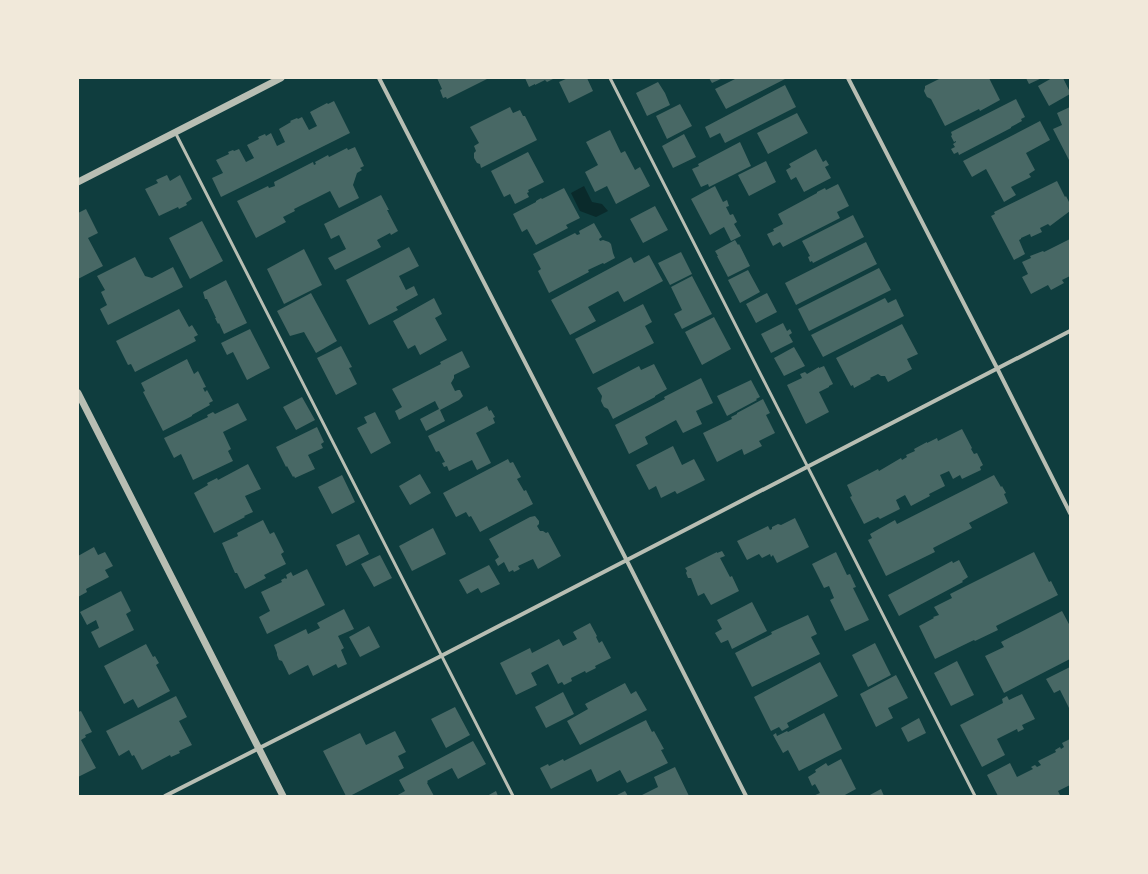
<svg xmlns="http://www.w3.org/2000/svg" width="1148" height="874" font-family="'Asap Condensed',sans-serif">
	<rect width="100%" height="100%" fill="#0f3d3e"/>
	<path fill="#0a2a2b" d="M584,186L592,202L602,204L608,211L596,217L580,211L571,193Z"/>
	<path fill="#486865" d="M437,78H489L447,99L446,97L443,98L440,90L442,89Z
		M525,78H555L547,82L545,80L535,85V84L529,87Z
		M568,78H587L593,91L569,103L559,82Z
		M709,78H723L712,83Z
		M737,78H784L785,79L726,109L715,89Z
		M941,78H989L1000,100L980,111L979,109L945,126L931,99L927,97L924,91L925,88V86Z
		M1026,78H1042L1029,84Z
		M1052,78H1063L1070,92V94L1049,106L1038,86Z
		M658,82L665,93L670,105L647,116L636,93Z
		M785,85L796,107L725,143L720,133L710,138L705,127Z
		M1016,99L1025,117L1021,119L1022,121L1011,127V128L959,155L958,152L954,154L951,149L955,147L953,144L956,142V141L954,142L951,136L952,135L951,132Z
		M334,101L350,133L221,197L212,178L223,173L216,160L229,154L228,152L233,150L234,151L239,149L246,162L254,158L247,145L259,139L258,137L265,134L266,136L271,133L277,146L285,142L279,129L291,122L290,121L297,118L298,119L302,117L309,130L317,126L310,112L327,103L328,104Z
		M680,104L692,126L667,139L656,116Z
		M510,107L513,113L520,110L523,116H525L537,140L481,168L480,164L477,163L474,158V153L476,151L474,146L479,143L470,127Z
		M1070,107V162L1053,129L1062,125L1057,113Z
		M797,113L808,133L768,154L757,133Z
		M1040,121L1050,140L1026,153L1035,170L1029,174L1031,177L1011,187L1016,195L1004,202L986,169L972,177L963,161Z
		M610,130L621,153L625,151L635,170L640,167L650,186L616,204L607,186L595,192L585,172L598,165L586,142Z
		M684,134L696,157L673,168L662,146Z
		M740,142L751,166L709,187L708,184L701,187L692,169L699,166L698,164Z
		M355,147L364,166L360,168L362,170L357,173L353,185L359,198L339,208L330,191L294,209L295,211L283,217L286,222L256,238L237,201L268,186L269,188L275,186L274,182L313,162L314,165L316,164L315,162L328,155L329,157L347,148L348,150Z
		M816,149L823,162L826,160L829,165L825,167L831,178L804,192L796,177L791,180L786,170L791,167L789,164Z
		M528,152L544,182L528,190L529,192L527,193L529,197L515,204L510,194L504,197L491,171Z
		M766,161L776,182L749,196L738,175Z
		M167,175L170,181L180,175L192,199L186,203L187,205L179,209L178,207L159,216L145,189L158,183L156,180Z
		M1057,181L1065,197L1066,196L1070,204V211L1050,226L1048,224L1040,228L1042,232L1031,237L1030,234L1021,238V239L1019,240L1025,254L1014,260L991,216L995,214L994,212Z
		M838,184L849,206L837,212L840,218L783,247L780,242L773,246L767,234L774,231L773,229L783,224L778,214L817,193V192L825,188L826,190Z
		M715,186L723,202L727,200L729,206L726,207L730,215L733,214L737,222L734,224L741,236L731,241L724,227L710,235L691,199Z
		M564,188L580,218L566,225L568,228L536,245L527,229L522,232L513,214L536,202V201L541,198L542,199Z
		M381,195L389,210H387L398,231L391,235L390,233L377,240L381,247L335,270L328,258L346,249L339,235L331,239L324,224Z
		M655,206L668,230L643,243L630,219Z
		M86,209L98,233L88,238L103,266L78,279V213Z
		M853,215L864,237L813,263L812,261L810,262L808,257L810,256L802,241Z
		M202,221L223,261L190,279L169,238Z
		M594,223L602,237L599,239L600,241L603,240L609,242L611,244L613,253L615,258L604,264L603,263L588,270L589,272L549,293L538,271L541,269L533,254L575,233L577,235L580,234L579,231Z
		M1070,239V276L1062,280L1064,283L1051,290L1048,285L1031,294L1022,277L1028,274L1022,262L1031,258L1030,256L1043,251L1044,252Z
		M735,240L738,245L739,244L750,266L728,277L717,256H718L715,251Z
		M866,242L877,264L796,305L785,283Z
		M409,247L419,266L399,276L406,290L414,286L418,295L396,307L398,310L369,325L346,280Z
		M304,249L322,285L284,304L267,269Z
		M681,252L692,274L670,285L658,263Z
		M649,255L663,281L624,302L618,291L588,307L596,321L570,335L551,300L631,257L634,263Z
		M135,257L145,276L152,278L173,267L183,287L108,325L100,309L107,305L101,292L105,290L97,276Z
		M879,268L891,290L809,331L798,309Z
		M748,270L760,292L740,303L728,280Z
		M692,276L712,314L682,329L674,314L682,310L671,287Z
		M226,280L247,323L224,334L219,323L218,324L215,318H216L207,299H205L203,292Z
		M311,293L337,341L316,353L304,332L290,336L277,311Z
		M767,293L777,312L756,323L746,304Z
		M434,298L442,314L435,318L447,340L420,355L415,345L408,349L393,321Z
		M885,298L888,303L896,299L904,316L823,357L811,335Z
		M643,304L652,322L645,326L654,343L593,374L575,339Z
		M179,309L189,327L192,325L198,335L194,337L196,341L135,372L131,364L128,365L116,341Z
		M714,317L731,349L702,365L685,332Z
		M783,323L787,331L790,329L792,333L789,335L793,342L771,353L761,334Z
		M902,324L918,354L907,359L912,369L888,382L885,376H881L878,374L870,378L871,379L854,388L853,385L851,386L836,358Z
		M250,329L270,368L247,380L233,352L227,355L221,343Z
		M341,346L352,367L349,368L357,384L336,395L317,358Z
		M794,347L805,366L784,376L774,358Z
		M462,351L470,367L454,375V378L451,383L455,391L458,390H460L463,396L459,400L440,410L445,421L426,431L420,419L439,409L435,401L399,420L395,411L402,407L392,389L441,364L440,362Z
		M187,359L194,374L198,371L206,387L203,388L205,392L207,390L213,401L209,403L210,405L192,415V416L163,431L143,392L145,391L141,383Z
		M654,364L667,389L655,396V397L613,419L608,409L604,407L601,401L602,396L597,388L639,366L641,370Z
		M824,366L833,384L829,386V387L819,392L829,412L806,424L787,385L802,378L800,374L805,372L807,374L819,367V368Z
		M701,378L713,403L696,411L702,424L683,433L676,420L645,437L648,444L629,454L615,425L665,399L664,397Z
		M751,380L760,397L756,399L757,400L727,416L717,396Z
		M302,397L315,420L296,430L283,407Z
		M763,399L770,413L766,415L775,433L759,441L762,446L744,455L742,449L717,462L703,433L732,419L731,417L737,414V413Z
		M238,403L247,420L223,432L231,449L228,451L233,461L193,480L181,454L174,458L164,438L208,417L207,415L213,412L215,414Z
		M487,406L489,411L491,410L495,417L493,418L495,423L476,433L491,463L477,470L472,460L449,471L447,466L444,467L442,463L445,462L439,451L436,452L428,436Z
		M375,412L391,443L371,454L357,428L367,423L364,417Z
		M317,427L324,442L321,444L323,448L308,455L315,469L295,478L294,476L293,477L287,466L286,467L276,447Z
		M962,429L972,448L971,449L974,454L977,453L983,465L980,467L981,470L962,479L960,475L953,479L949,471L940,475L945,486L929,494L930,496L911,506L905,495L896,500L900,509L880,519L878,517L864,524L850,497L852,496L847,485L878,469L879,471L901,458L902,460L907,457L906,455L915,451L914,449L927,442V443L937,438L938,441Z
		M673,446L682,465L694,459L705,480L677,494L675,491L661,498L656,486L649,490L636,465Z
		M508,459L510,463L513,462L521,477L517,479L524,491L526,490L533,504L480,532L471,516L469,517L466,512L456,517L443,493Z
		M248,464L261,489L245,496L253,512L244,516L245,517L214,533L194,493L208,485L207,483L217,478L218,480Z
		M420,474L431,493L410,505L399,486Z
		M342,475L355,502L332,514L318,487Z
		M994,475L1001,487L1002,486L1006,493L1004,494L1008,503L969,523L972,528L933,548L935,552L886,576L868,540L872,538L870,534L895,520L897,524Z
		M535,516L539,521V524L537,526L540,531H543L546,533L548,532L561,556L538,569L533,559L518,566L520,569L514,572L513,570L509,572L504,562L498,566L495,560L499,557L489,539L530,517Z
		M795,518L809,547L777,563L773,555L771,557L770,554L762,558L759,554L747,560L737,541L768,526L770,530L772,529V527L778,524L781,525Z
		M263,520L270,534L274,532L284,552L281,554L286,564L264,575L266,578L245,589L237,573H235L222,543L238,536L237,533Z
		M433,528L446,554L412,571L399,546Z
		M359,534L369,554L346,566L336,545Z
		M94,547L98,555L105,552L113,566L105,570L109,577L86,589L87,592L78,597V556Z
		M722,551L725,556L720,558L730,577L732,576L739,591L711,605L704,593L698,596L691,578H688L686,573L687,571L685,568L717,552V553Z
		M836,552L847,575L850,574L856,587L853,588L869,620L845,631L830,600L834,598L829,586L824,588L812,564Z
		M1034,552L1049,582L1051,581L1058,595L996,626L998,630L975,641L974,640L935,659L919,626L934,618L933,617L939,615L934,607L952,598L950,594Z
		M380,555L392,578L374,587L361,564Z
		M959,560L968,577L962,581L963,582L899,616L888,595L952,561L953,563Z
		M489,565L500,584L481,593L478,588L467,594L459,580Z
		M307,569L325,605L267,634L259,617L270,611L261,592L282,582L281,580L285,578L286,579L287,578L286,575L291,572L293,576Z
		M121,591L131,611L126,614L134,630L99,648L91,632L99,628L96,620L87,625L80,612Z
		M752,602L767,631L732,649L728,640L721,643L715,633L722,629L717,620Z
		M344,609L354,629L338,636L344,648L341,650L347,664L338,668L336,664L313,676L308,665L289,675L282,661L279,660L277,655V653L274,645L306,629L308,634L320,628L317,623Z
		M1062,611L1070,626V659L1004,693L985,656L1004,647L1001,642Z
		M808,615L817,634L811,637L820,654L752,687L735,653L772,634L771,632Z
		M590,623L597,636L596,637L599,643L602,641L611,658L595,666L596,668L586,673L585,671L571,678L572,681L564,685L562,682L558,684L548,664L531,673L537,685L516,695L500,663L530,648L532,653L559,639L563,646L577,639L573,632Z
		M369,626L380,647L360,657L349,637Z
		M875,643L891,675L868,687L852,655Z
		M146,644L153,657L155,656L159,663L156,665L170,691L138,708L133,699L124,704L104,666Z
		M957,661L974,695L951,706L934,673Z
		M820,662L838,696L787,723L789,727L782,731L779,727L771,731L754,697Z
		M1070,667V710L1060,690L1054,693L1046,679Z
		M896,675L908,698L888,708L893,718L876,727L860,694Z
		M625,683L631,694L636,691L647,710L580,745L567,721L588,709L585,704Z
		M563,692L574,714L546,728L535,707Z
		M1022,694L1035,719L1022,725L1024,729L1018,732L1017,729L997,739L1005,755L982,767L960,725L1003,703L1002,699L1007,696L1009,700Z
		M176,696L187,717L179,721L192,745L179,751L180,753L171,757L170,755L142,770L134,755L132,756L129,750L119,756L106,731Z
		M455,707L470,735L446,748L431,719Z
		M81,711L92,732L85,735L86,737L81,740L96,768L78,777V712Z
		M824,713L842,749L799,771L788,750L783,753L773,735L776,733L777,736L787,731L788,732Z
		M919,718L926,733L908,742L901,728Z
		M646,720L652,732L654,731L664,749L661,750L668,763L627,783L620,770L597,782L591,769L551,789L540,768L548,764L549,766L563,759L564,761Z
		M395,731L406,752L398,756L404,768L350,796H346L323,751L360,733L366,745Z
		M1070,739V785L1058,791L1060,795L1058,796H998L987,775L1010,763L1017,777L1033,769L1031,767L1035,765L1037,767L1041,765L1038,761L1056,752L1055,750L1060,747L1061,749L1064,747L1062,743Z
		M473,741L486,764L458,779L452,768L427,781L428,782L427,783L434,796H396L405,791L399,780Z
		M841,759L856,789L843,796H813L820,793L815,784L812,786L808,777L816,772L815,770L826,763L828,766Z
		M675,767L689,796H640L658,787L654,777Z
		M881,789L884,796H868Z
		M496,791L498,796H487Z
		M625,791L628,796H615Z"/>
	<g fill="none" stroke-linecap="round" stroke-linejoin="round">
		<path stroke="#b8beb3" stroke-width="3" d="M610,78L975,796
			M175,132L513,796"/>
		<path stroke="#b8beb3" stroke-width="4" d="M379,78L626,559L746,796
			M848,78L997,368L1070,513
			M165,796L441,656L1070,331"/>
		<path stroke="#b8beb3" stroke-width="7" d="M78,182L281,78
			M78,393L283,796"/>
	</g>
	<rect width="1148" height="874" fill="none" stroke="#f1e9da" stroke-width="158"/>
</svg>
